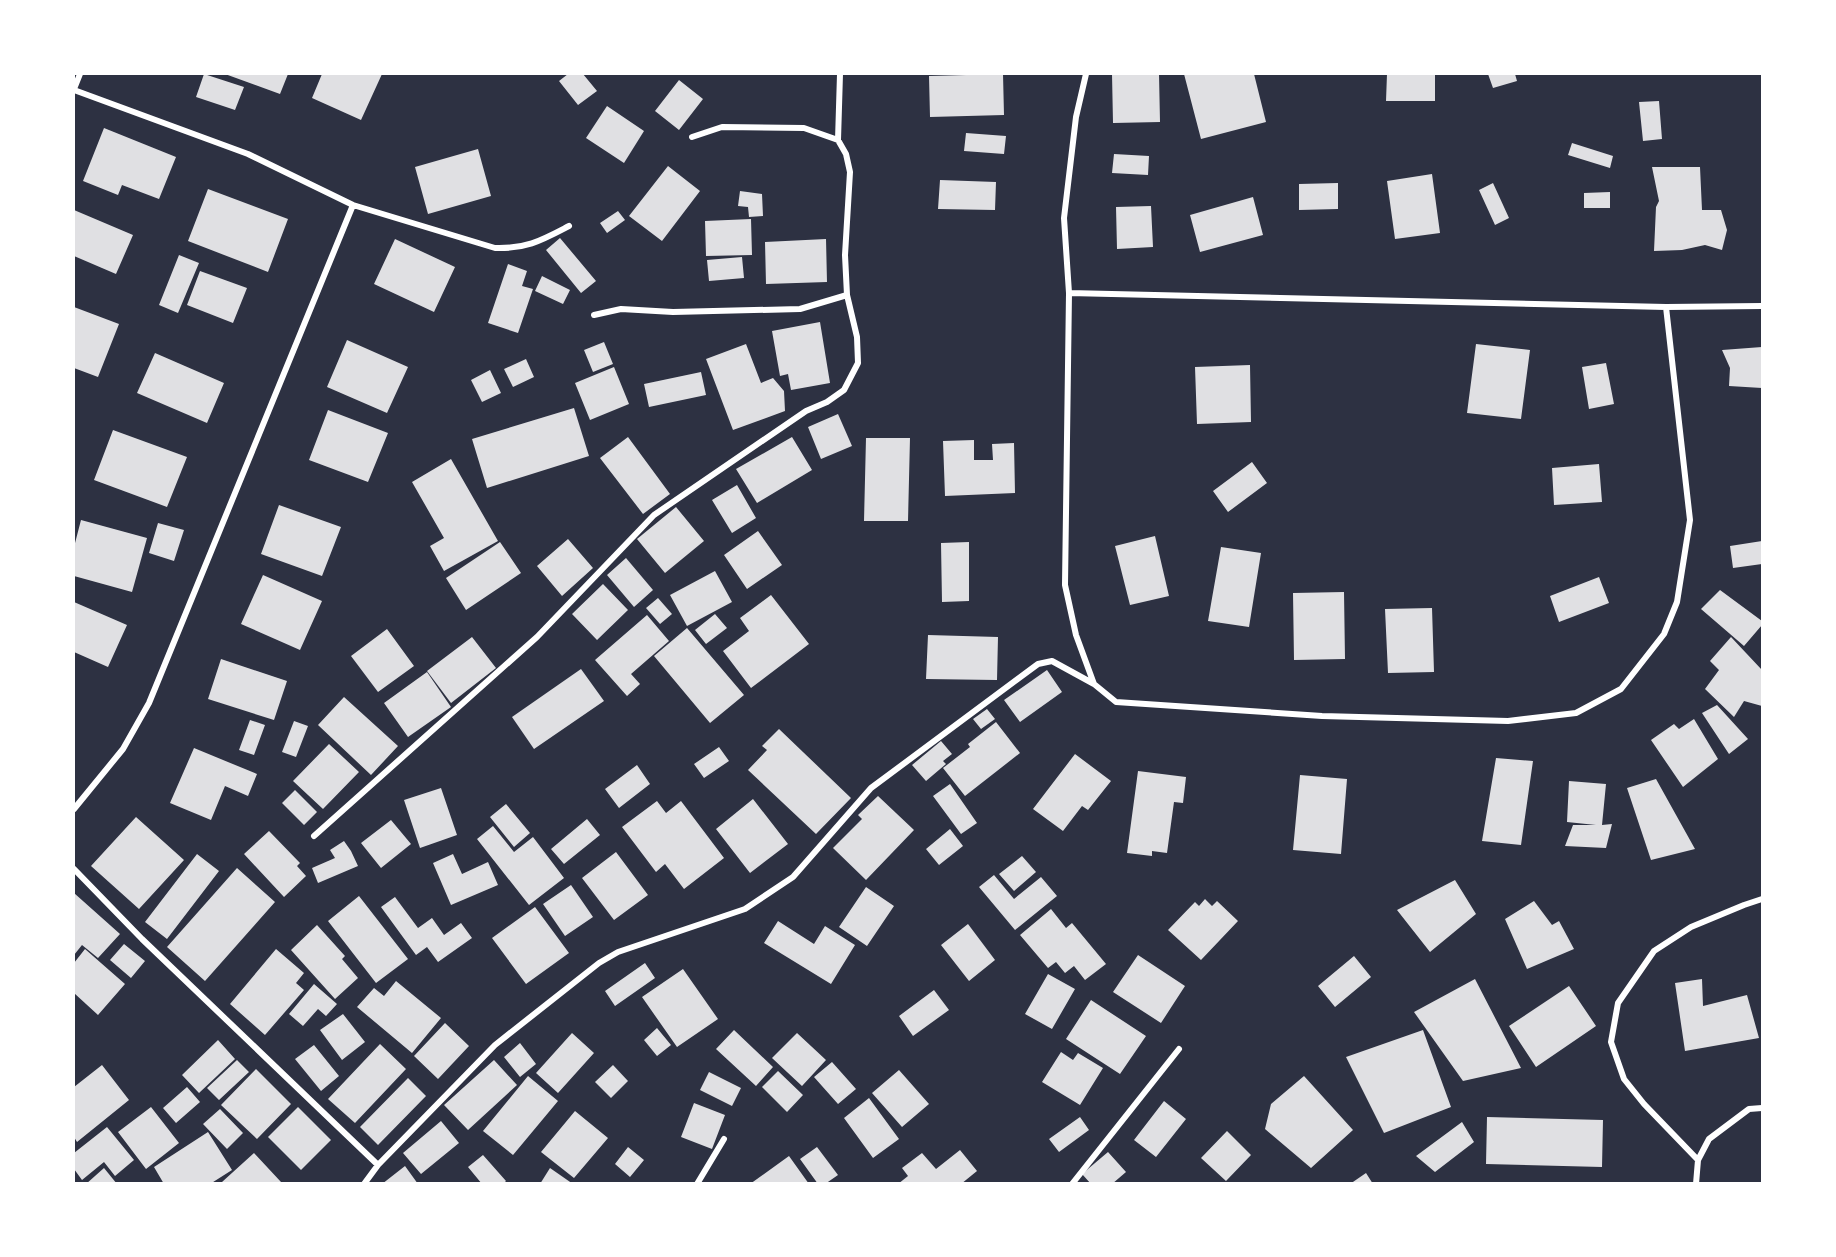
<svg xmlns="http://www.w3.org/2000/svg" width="1836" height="1257" font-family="Helvetica,sans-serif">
	<rect width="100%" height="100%" fill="#2d3142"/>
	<path fill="#e0e0e3" d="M204,74L244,87L235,110L196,97Z
		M225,74H288L280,94Z
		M322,74H382L361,120L312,98Z
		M568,74H583L597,91L578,105L559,81Z
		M1003,74L1004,115L930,117L929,76Z
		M1112,74H1159L1160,122L1113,123Z
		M1184,74H1254L1266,122L1201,139Z
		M1387,74H1435V101H1386Z
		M1488,74H1515L1517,81L1493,88Z
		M679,80L703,99L679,130L655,111Z
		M1659,101L1662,139L1643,141L1639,102Z
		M607,106L644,131L624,163L586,138Z
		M104,128L176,157L159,199L122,185L118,195L83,181Z
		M966,133L1006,136L1004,154L964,151Z
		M1572,143L1613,156L1610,168L1568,155Z
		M478,149L491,196L428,214L415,167Z
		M1114,154L1149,156L1148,175L1112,173Z
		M668,166L700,191L662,241L629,216Z
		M1652,167H1700L1702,210H1721L1727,230L1722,250L1705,245L1682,250L1654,251L1656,207L1659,201Z
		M1432,174L1440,233L1395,239L1387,181Z
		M940,180L996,182L995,210L938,209Z
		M1338,183V209L1299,210V184Z
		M1493,183L1509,218L1495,225L1479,190Z
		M208,189L288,219L268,272L188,241Z
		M740,191L762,194L763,216L749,217L748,207L738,206Z
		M1610,192V208H1584V193Z
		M1253,197L1263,235L1200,252L1190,215Z
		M1151,206L1153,247L1117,249L1116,207Z
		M74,210L133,235L116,274L74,256Z
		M618,211L625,220L607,233L600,223Z
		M751,219L752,255L706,256L705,221Z
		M560,238L596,281L581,293L546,250Z
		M395,239L455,267L434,312L374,284Z
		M826,239L827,282L766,284L765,242Z
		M179,255L199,263L178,313L159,305Z
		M742,257L744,278L709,281L707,260Z
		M508,264L527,271L522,286L533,289L518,333L488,323Z
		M200,271L247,288L233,323L187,305Z
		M542,276L570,290L563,304L535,291Z
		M74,307L119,324L98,377L74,368Z
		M820,322L830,383L791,390L788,374L780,376L772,331Z
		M347,340L408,367L387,413L327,387Z
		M604,342L613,364L593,372L584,350Z
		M746,344L761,383L773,378L784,391L785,411L733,430L706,359Z
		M1476,344L1530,350L1521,419L1467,413Z
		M1762,347V388L1729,386L1730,368L1722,350Z
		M155,353L224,383L207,423L137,393Z
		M526,359L534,377L513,387L504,369Z
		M1606,363L1614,404L1589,409L1582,367Z
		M1250,365L1251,422L1197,424L1195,367Z
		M614,367L629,404L590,420L575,383Z
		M490,370L501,393L482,402L471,380Z
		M701,372L706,395L649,407L644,384Z
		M574,408L589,456L487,488L472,439Z
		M328,410L388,433L368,482L309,460Z
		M838,414L852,446L821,459L808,427Z
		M113,430L187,457L167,507L94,480Z
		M628,437L670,494L643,514L600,458Z
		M792,437L812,470L757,503L736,469Z
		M866,438H910L908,521H864Z
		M974,440V460H993L992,444L1014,443L1015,493L945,496L943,441Z
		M451,459L498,541L444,571L430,546L444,538L412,482Z
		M1252,462L1267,483L1228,512L1213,491Z
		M1599,464L1602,502L1554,505L1552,468Z
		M737,485L756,518L732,533L712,500Z
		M279,505L341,527L322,576L261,554Z
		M676,507L704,541L665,573L637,539Z
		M81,520L147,538L132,592L74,576V547Z
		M158,523L184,530L174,561L149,553Z
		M758,531L782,565L747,589L724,555Z
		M1155,536L1169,596L1130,605L1115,546Z
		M568,539L593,568L562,596L537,566Z
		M1762,541V564L1733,568L1730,546Z
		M500,542L521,573L466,610L446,578Z
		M969,542V601L942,602L941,543Z
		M1221,547L1261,553L1249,627L1208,621Z
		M626,558L653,590L634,607L607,575Z
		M715,571L732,602L687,626L670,595Z
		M263,575L322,601L300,650L241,624Z
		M1599,577L1609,603L1559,622L1550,596Z
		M603,584L628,610L597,640L572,614Z
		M1720,590L1762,621V625L1744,646L1701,609Z
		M1344,592L1345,659L1294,660L1293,593Z
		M771,595L809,644L751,688L723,651L749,631L740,618Z
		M658,598L672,614L660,624L646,608Z
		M74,602L127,625L108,667L74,652Z
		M1432,608L1434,672L1388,673L1385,609Z
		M715,614L727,628L706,644L695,630Z
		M647,615L669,641L631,674L640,684L627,696L595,660Z
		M687,628L744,695L710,723L654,656Z
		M387,629L414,666L378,692L351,656Z
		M928,635L998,637L997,680L926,679Z
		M472,637L496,668L451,703L427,671Z
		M1731,637L1762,670V706L1744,701L1734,717L1705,689L1719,670L1710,661Z
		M221,659L287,681L274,720L208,699Z
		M581,669L604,701L534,749L512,717Z
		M1047,670L1062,692L1020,722L1004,700Z
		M427,672L451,707L408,737L384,703Z
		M344,697L398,746L371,775L318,725Z
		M1717,705L1748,739L1729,754L1702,713Z
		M987,709L995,719L981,729L973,719Z
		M1694,719L1718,759L1683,787L1651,740L1674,724L1679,729Z
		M250,720L265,725L254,755L239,750Z
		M294,721L308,726L296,757L282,752Z
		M996,722L1020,753L965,796L943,768L970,747L968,744Z
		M779,729L851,798L816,834L748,770L767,750L762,746Z
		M941,741L952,754L943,761L946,764L926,781L912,765Z
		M329,744L359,772L323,809L293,781Z
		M719,747L729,761L704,778L694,764Z
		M194,748L257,774L248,796L225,786L211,820L170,803Z
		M1075,754L1111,781L1088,810L1082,806L1063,831L1033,809Z
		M1496,758L1533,761L1521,845L1482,841Z
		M637,765L650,784L619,808L605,789Z
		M1138,771L1186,777L1183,803L1174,802L1167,853L1152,851V856L1127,853Z
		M1300,775L1347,779L1341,854L1293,850Z
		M1656,779L1695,849L1651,860L1627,788Z
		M1569,781L1606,784L1602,825L1612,824L1606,848L1565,846L1573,825H1596L1567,822Z
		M950,784L977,823L961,834L933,796Z
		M441,788L457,835L420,848L404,800Z
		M295,790L317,812L304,825L282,803Z
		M878,796L914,830L866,880L833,848L862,819L858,815Z
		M753,799L788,844L750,873L716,829Z
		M657,801L666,813L681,801L724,858L684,889L665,864L656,872L622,827Z
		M506,804L530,833L514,847L490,817Z
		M136,817L184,860L139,909L91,866Z
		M587,819L600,835L564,864L551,849Z
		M391,820L411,844L381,868L361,843Z
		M493,826L514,852L533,837L564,878L529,905L477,839Z
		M950,829L963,846L939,865L926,849Z
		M269,831L300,863L297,866L306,876L284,897L244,854Z
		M344,841L351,851L358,866L318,883L312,868L335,858L330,850Z
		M616,852L648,895L614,920L582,878Z
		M197,854L219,871L167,939L145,922Z
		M453,854L462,874L488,862L498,885L451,905L433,863Z
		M1022,856L1036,872L1014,891L999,874Z
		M237,868L275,902L205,981L167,947Z
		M994,875L1014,899L1041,877L1057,896L1015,930L979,887Z
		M1455,880L1476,914L1430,952L1397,910Z
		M571,885L593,917L565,936L543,904Z
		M866,887L894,906L867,946L839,927Z
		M74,893L120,934L98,958L82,945L74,955Z
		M359,896L408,959L376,983L328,921Z
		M395,897L418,928L432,918L444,935L461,923L472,938L438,962L427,947L416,955L381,907Z
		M1205,899L1212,906L1217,901L1238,921L1201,960L1168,930L1195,902L1199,906Z
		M1534,901L1552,925L1559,921L1574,949L1527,969L1505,919Z
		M535,907L569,953L526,984L492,938Z
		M1051,909L1066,928L1072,923L1106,964L1085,980L1074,966L1065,973L1056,962L1048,968L1020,935Z
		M778,921L814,944L825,926L855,945L831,984L764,943Z
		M968,924L995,960L969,981L941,945Z
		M317,925L345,956L342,959L358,978L335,999L291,950Z
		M124,944L145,961L131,978L110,960Z
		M85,949L125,984L98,1015L74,993V963Z
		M276,949L304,973L296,983L304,990L265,1035L230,1004Z
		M1138,955L1185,986L1161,1023L1113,992Z
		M1354,956L1371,977L1335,1007L1318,986Z
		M645,963L655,978L615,1006L605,991Z
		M683,969L718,1019L677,1047L642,997Z
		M1048,974L1075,989L1052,1029L1025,1014Z
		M1475,979L1521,1068L1463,1081L1414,1012Z
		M1702,979L1703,1006L1747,995L1759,1038L1685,1051L1675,983Z
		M396,981L441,1018L412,1053L357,1007L374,988L384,996Z
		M314,984L337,1004L326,1016L318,1009L303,1026L289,1014Z
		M1569,986L1596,1026L1536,1067L1509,1026Z
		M934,990L949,1010L913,1036L899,1016Z
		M1091,1000L1146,1036L1120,1074L1066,1039Z
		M343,1014L365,1042L342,1060L320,1030Z
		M445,1023L469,1046L438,1079L414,1056Z
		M657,1028L671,1045L657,1056L644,1040Z
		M734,1030L773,1067L756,1086L716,1049Z
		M1423,1030L1451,1107L1384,1133L1346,1057Z
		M572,1033L594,1053L558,1093L536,1073Z
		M797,1033L826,1060L802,1086L772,1058Z
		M218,1040L235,1059L199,1093L182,1075Z
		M520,1043L536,1064L520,1077L504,1057Z
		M380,1044L406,1069L355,1123L328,1099Z
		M314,1045L339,1076L321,1091L295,1059Z
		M1061,1052L1073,1060L1078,1053L1103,1068L1080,1105L1042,1082Z
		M237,1060L249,1072L219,1100L207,1088Z
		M494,1060L517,1085L468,1130L444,1105Z
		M832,1062L856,1089L838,1104L814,1077Z
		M102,1065L129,1100L77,1142L74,1137V1087Z
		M613,1065L628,1081L611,1098L595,1082Z
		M256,1069L291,1104L257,1139L221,1105Z
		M899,1070L929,1104L902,1127L872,1093Z
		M778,1071L803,1095L787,1112L762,1087Z
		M709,1072L741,1088L732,1106L700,1090Z
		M528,1076L558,1101L513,1155L483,1131Z
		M1304,1076L1353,1130L1311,1168L1265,1129L1271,1104Z
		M408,1078L426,1096L378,1145L360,1127Z
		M187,1087L200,1102L176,1123L163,1108Z
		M869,1098L899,1139L873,1158L844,1118Z
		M1164,1101L1186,1119L1156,1157L1134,1140Z
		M694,1103L725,1115L712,1149L681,1137Z
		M151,1107L179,1143L146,1169L118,1132Z
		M298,1107L331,1140L301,1170L268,1137Z
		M220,1109L243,1133L227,1149L203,1124Z
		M575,1111L608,1138L574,1178L541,1152Z
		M1080,1117L1089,1130L1059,1152L1049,1139Z
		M1487,1117L1603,1120L1602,1167L1486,1164Z
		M441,1121L459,1143L421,1174L403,1153Z
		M1462,1122L1474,1142L1435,1172L1416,1156Z
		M107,1127L134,1160L115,1176L104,1162L82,1180L74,1169V1153Z
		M1227,1131L1251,1155L1226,1181L1201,1158Z
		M208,1132L232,1170L210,1184H164L154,1167Z
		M628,1147L644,1160L630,1177L615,1164Z
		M817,1147L838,1175L825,1184H818L800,1159Z
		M960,1150L977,1171L961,1184H898L908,1176L902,1168L922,1153L936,1169Z
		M1108,1152L1126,1172L1112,1184H1091L1082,1174Z
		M254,1153L281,1182L223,1184L222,1182Z
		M483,1155L506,1181L503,1184H482L468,1167Z
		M789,1156L809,1184H750Z
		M405,1166L418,1184H382Z
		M104,1168L117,1184H86Z
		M550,1168L573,1184H540Z
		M1366,1173L1373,1184H1350Z"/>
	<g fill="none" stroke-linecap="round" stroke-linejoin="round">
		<path stroke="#fff" stroke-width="6" d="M1086,74L1076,117L1064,218L1069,293L1065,585L1076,635L1094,684
			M74,89L80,74
			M74,90L248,154L353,205L495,248C527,249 542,240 569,226
			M838,140L840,74
			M1069,293L1666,307L1762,306
			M594,315L621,309L673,312L800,309L847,295
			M74,809L123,749L149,703L353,205
			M314,836L537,637L654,515L806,411L827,402L844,390L858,363L857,337L847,295L845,255L850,172L846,154L838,140L804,128L722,127L692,137
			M74,869L142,939L378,1165
			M1698,1160L1644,1104L1624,1079L1611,1042L1618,1003L1654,951L1691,927L1744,905L1762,899
			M364,1184L378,1165L495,1045L599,963L618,952L745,909L793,877L871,788L1038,664L1052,661L1094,684L1116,702L1322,716L1508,721L1576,713L1621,689L1664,634L1677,602L1690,520L1666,307
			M697,1184L724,1139
			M1072,1184L1179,1049
			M1696,1184L1698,1160L1709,1139L1749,1109L1762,1108"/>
	</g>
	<rect width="1836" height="1257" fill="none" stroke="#ffffff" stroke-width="150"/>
</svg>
